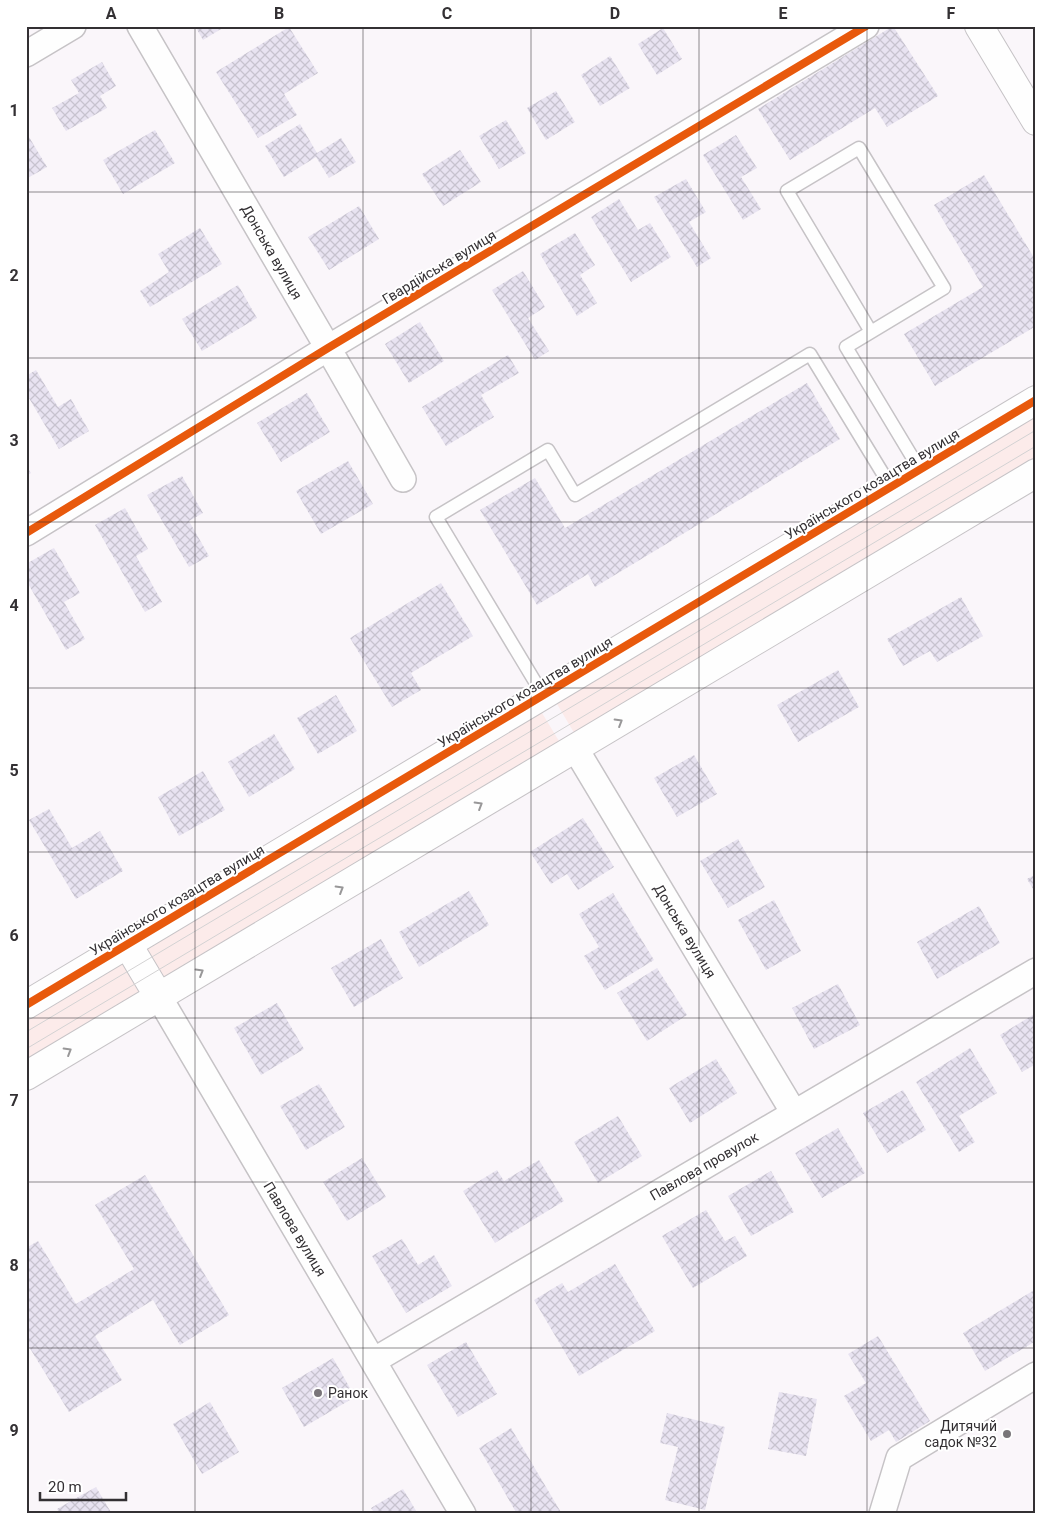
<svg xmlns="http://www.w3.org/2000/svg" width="1062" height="1540" font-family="Roboto,sans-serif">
	<defs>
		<pattern id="building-cross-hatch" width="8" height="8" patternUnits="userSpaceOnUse" patternTransform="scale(1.25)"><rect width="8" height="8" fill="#e8e3f1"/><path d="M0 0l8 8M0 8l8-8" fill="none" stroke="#c7c3cf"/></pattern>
	</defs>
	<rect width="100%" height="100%" fill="#faf6fa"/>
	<path fill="#fcebea" d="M1036,411V463L576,736L554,699Z
		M539,708L562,746L162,986L139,947Z
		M126,956L149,994L26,1067V1015Z"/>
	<path fill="url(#building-cross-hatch)" d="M195,26H226L203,40Z
		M893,26L938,96L887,127L875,108L790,160L758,109Z
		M289,27L318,73L284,94L297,115L258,138L216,72Z
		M663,28L682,59L657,75L638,44Z
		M610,56L630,88L600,106L581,75Z
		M102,62L116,86L100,96L107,108L66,131L52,108L79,93L71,80Z
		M556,91L575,122L546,140L527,108Z
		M506,120L526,153L499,169L479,136Z
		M300,124L317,153L341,138L356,162L329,178L316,157L284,177L265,146Z
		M155,130L175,163L123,194L103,160Z
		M26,132L47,167L26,179Z
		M736,135L757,168L741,177L761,209L743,220L703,155Z
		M460,150L481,182L443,206L422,174Z
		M984,175L1036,261V326L935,386L904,334L983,287L934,205Z
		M686,179L706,212L689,222L711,258L697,267L654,197Z
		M619,199L638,230L650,223L671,257L631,282L591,217Z
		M359,206L379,239L329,270L308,237Z
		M200,228L222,264L150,307L140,291L169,272L158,254Z
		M575,233L595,265L580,275L597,303L577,316L540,254Z
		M523,271L545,307L528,318L549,351L535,360L492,290Z
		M238,285L257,318L202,351L182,319Z
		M420,322L444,361L409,383L385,344Z
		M508,355L519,373L481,395L494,417L446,446L422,407Z
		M36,370L58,407L71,399L89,431L59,449L26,393V376Z
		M807,383L840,439L595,587L588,574L537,605L480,510L535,478L565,528Z
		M307,393L330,432L281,462L257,423Z
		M348,461L373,504L321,534L296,491Z
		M26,466L31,473L26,476Z
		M182,476L203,513L189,521L209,556L189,567L147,495Z
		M125,508L148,549L136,556L162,602L145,612L95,525Z
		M54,548L80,593L64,602L85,639L66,650L26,580V564Z
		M441,583L473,636L411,673L421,690L392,707L350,638Z
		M961,597L983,636L937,662L930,651L903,666L887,639Z
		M838,670L859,707L798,742L777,705Z
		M336,695L357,731L318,754L297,718Z
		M274,734L295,769L249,797L228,762Z
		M694,755L717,794L677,817L654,778Z
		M203,771L225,810L179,836L158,797Z
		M49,809L72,848L100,831L123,871L76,899L29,820Z
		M583,818L614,867L578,890L567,874L551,884L530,852Z
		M738,839L765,887L728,908L700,861Z
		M1036,874V894L1027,879Z
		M469,891L489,925L419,967L399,932Z
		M613,893L654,960L605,990L584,956L599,947L579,914Z
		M774,900L801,951L766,970L738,920Z
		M979,906L1000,943L937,979L917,942Z
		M381,939L403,978L354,1007L331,968Z
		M657,968L687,1015L647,1041L617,993Z
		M838,984L860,1025L814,1049L792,1008Z
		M277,1003L304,1049L261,1075L234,1028Z
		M1036,1013V1064L1022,1072L1000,1035Z
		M970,1048L997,1093L959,1116L975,1142L959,1152L916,1082Z
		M716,1059L737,1093L690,1123L669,1088Z
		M319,1084L345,1127L306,1150L280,1106Z
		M903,1090L926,1130L887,1153L863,1113Z
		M618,1116L642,1156L598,1183L574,1142Z
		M838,1128L865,1173L822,1198L795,1153Z
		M362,1158L386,1197L347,1221L323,1182Z
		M539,1160L564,1201L495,1243L463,1191L497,1170L504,1181Z
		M771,1171L794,1212L751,1236L728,1196Z
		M145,1175L229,1315L180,1345L153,1300L95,1336L122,1380L69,1412L26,1342V1248L38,1241L76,1304L134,1269L95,1205Z
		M706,1210L725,1241L735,1236L747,1256L693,1288L662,1236Z
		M402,1239L418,1265L434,1255L452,1286L406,1313L372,1256Z
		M615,1264L655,1331L579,1376L534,1300L562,1283L568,1292Z
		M1036,1289V1341L985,1371L963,1333Z
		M878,1336L930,1421L896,1442L889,1430L871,1441L844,1396L866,1383L848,1354Z
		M466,1342L497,1394L458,1417L427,1365Z
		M333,1358L355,1397L304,1427L282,1388Z
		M779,1392L817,1399L806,1456L768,1449Z
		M210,1402L239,1452L202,1474L173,1424Z
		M667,1413L725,1427L705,1510L665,1500L678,1447L660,1443Z
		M511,1428L562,1514H517L479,1448Z
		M96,1487L112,1514H60L57,1509Z
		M403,1489L418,1514H375L371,1508Z"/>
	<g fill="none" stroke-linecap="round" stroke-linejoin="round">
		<defs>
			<path id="lane" d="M871,332L787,191L859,148L944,288L846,347L920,470
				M543,695L436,517L548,450L575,495L810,354L891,487"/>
			<path id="street" d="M140,26L328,348L403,479
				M26,54L73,26
				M26,533L328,348L866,26
				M575,748L794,1113
				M159,997L463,1514
				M373,1361L1036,971
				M882,1514L899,1458L1036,1375"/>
			<path id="secondary" d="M979,26L1036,121
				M128,945L159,997
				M26,1005L1036,400
				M26,1076L1036,473"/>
		</defs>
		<use href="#lane" stroke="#c6c3c6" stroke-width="15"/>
		<use href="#street" stroke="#c6c3c6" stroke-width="28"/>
		<use href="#secondary" stroke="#c6c3c6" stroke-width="30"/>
		<use href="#lane" stroke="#fefefe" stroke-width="12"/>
		<use href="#street" stroke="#fefefe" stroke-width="25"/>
		<use href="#secondary" stroke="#fefefe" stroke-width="28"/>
		<path stroke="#d3d2d3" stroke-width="1" d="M26,1032L1036,430
			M26,1049L1036,446"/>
		<defs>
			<path id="cycleway" d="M26,533L328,348L866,26
				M26,1005L1036,400"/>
		</defs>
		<use href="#cycleway" stroke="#fff" stroke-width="11"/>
		<use href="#cycleway" stroke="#e8590c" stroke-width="8"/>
	</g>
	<defs><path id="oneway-chevron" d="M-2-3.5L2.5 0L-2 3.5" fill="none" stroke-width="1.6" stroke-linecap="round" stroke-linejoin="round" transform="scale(1.25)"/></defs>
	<g stroke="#989798">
		<use href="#oneway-chevron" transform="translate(619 722) rotate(-31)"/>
		<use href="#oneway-chevron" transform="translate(479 805) rotate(-31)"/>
		<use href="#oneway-chevron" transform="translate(340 889) rotate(-31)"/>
		<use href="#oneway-chevron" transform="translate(200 972) rotate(-31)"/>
		<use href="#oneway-chevron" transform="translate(68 1051) rotate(-31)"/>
	</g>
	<path fill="none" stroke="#333033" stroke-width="1" stroke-opacity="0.55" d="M195,26V1514M363,26V1514M531,26V1514M699,26V1514M867,26V1514M26,192H1036M26,358H1036M26,522H1036M26,688H1036M26,852H1036M26,1018H1036M26,1182H1036M26,1348H1036"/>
	<g fill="#797579" stroke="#fff" stroke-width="2">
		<circle cx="318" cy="1393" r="5"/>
		<circle cx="1007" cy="1434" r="5"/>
	</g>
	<g text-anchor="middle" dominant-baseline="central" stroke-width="4" stroke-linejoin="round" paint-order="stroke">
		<g font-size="14" fill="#333033" stroke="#fff">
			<text transform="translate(272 252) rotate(60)">Донська вулиця</text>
			<text transform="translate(439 267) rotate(-31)">Гвардійська вулиця</text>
			<text transform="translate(872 484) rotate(-31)">Українського козацтва вулиця</text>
			<text transform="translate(525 692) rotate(-31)">Українського козацтва вулиця</text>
			<text transform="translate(177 900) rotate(-31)">Українського козацтва вулиця</text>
			<text transform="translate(685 931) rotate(59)">Донська вулиця</text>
			<text transform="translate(704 1166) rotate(-30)">Павлова провулок</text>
			<text transform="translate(295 1229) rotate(59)">Павлова вулиця</text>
		</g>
		<g font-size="14" fill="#333033" stroke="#fff" text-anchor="start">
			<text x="328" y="1393">Ранок</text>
			<text x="997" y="1426" text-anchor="end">Дитячий<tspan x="997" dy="16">садок №32</tspan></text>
		</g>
	</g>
	<rect width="1062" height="1540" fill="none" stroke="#ffffff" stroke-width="55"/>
	<path d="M40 1492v8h86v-8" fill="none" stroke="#333033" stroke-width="2.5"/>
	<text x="48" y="1492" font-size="15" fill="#333033" stroke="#ffffff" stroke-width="4" paint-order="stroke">20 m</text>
	<rect x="28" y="28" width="1006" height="1484" fill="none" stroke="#333033" stroke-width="2"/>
	<g font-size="16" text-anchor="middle" font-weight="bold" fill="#333033">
		<text x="111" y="19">A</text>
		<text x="279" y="19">B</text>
		<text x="447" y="19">C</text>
		<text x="615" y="19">D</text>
		<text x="783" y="19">E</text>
		<text x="951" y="19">F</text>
		<text x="14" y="116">1</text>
		<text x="14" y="281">2</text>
		<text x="14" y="446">3</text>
		<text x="14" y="611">4</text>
		<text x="14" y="776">5</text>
		<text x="14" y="941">6</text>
		<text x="14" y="1106">7</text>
		<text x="14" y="1271">8</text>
		<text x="14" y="1436">9</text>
	</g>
</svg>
